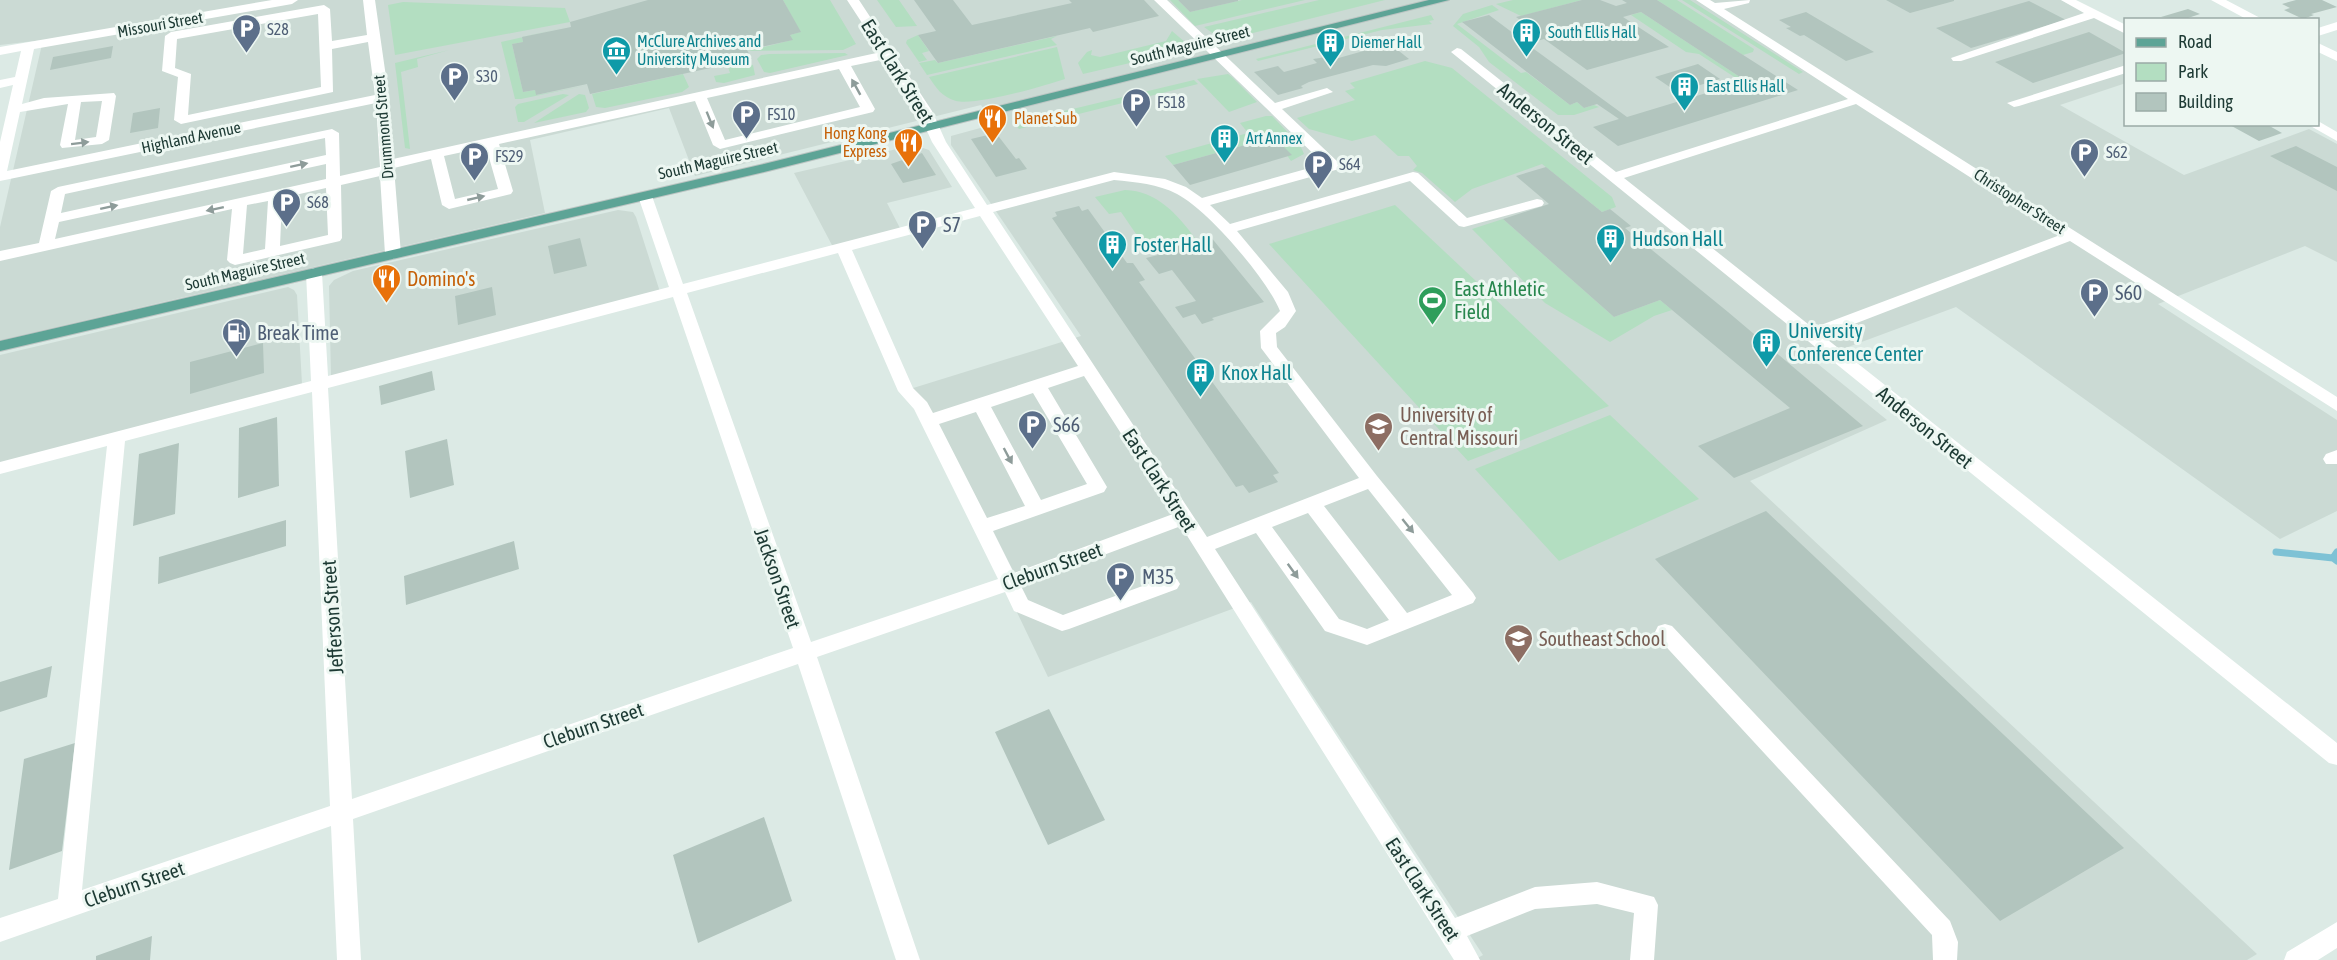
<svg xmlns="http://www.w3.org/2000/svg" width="2337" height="960" font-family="'Asap Condensed',sans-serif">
	<rect width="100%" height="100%" fill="#dceae5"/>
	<path fill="#cbdad4" d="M0,0H2061L2125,33L2126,83L2060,105L2184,175L2309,129L2337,144V262L2305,246L2158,304L2337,420V511L2280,539L1956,307L1813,360L1887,420L1750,481L2257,954L2247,960H1474L1483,955L1251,602L1048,677L910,389L1081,336L951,145V136L995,124L981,105L695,176L669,108L530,140L545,213L0,340V227L43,40L0,45Z
		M914,145L929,150L952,187L887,203L902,232L834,249L794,173Z
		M618,210L633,212L636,217L660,292L331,377L329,286L334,280L353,271Z
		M288,287L294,290L297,295L302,384L0,463V355Z"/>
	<path fill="#b3dec1" d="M783,0H830L856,44L843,50L748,51L792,40L790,35L800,32Z
		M877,0H899L917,26L896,27Z
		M1170,0H1178L1190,12L1242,0H1305L1195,26Z
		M1319,0H1385L1241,36L1218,37L1204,27Z
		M1513,0H1582L1521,16L1496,4Z
		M1657,0H1677L1754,49L1753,52L1743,55Z
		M1682,0H1690L1803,72L1799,74Z
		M403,2L565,8L570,22L395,55L388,5Z
		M1492,5L1499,10L1457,24L1521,73L1526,72L1570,105L1577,102L1584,108L1594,105L1599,107L1574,115H1558L1489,62L1479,47L1453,26L1463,14Z
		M1641,12L1746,81L1742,82L1699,54L1686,52L1631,15Z
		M1431,15L1434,20L1429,21L1432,24L1382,30L1258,61L1256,59Z
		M571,26L522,37L523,42L512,44L523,92L535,90L537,95L588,85L521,99H515L501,42Z
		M1172,31L1186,43L1181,51L1083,74L1078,63L1087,52L1092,50L1091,55L1100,57L1166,41Z
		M918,35L929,51L922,53L927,60L919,62L906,43L907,40Z
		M1057,36L1051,39L1057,45L927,75L919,63L935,60L938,63Z
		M1057,47L1065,79C1044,86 976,106 956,101C942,97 936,88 929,77Z
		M449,50L417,59L418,67L401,72L410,149L405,148L395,63Z
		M845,53L848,55L770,73L764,72L757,59L761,55L769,54Z
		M1425,61L1452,68L1612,197L1616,207L1602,212L1542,164L1472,189L1455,202L1422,173L1413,170L1417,166L1409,156H1398L1375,135L1352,141L1309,129L1297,118L1355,100L1345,91L1355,88L1350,83Z
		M745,63L753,65L755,75L724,83L716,82L714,76L730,73L728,67Z
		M683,74L689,87L682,92L605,108L596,107L592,94Z
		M1228,74L1232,77L1257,102L1229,112L1197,79Z
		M1194,80L1198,84L1019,129L1014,123Z
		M563,94L569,95L524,122H518L515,107L518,104Z
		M579,94L585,95L589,108L586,112L534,123Z
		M1266,116H1272L1300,145L1304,154L1291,161L1274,137L1173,165L1165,156L1248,133L1240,123Z
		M1125,190C1157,191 1177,214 1195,238L1147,250L1121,212L1109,214L1095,197Z
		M1395,205L1609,406L1468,461L1269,244Z
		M1503,219L1614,317L1660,300L1672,310L1654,316L1610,342L1545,303L1472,229Z
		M1610,415L1699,499L1559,561L1475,469Z"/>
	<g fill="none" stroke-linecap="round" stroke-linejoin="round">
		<path stroke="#7ec2d5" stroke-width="7" d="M2276,552L2333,558
			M2337,552L2333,558L2337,561"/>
	</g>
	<path fill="#b2c5be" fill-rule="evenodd" d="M648,0H783L801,32L790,35L793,40L747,50L752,59L590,94L587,84L536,95L535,90L523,92L512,44L523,42L522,37L571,27L570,22Z
		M914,0H953L972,25L1072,3L1069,0H1144L1159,16L1093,32L1090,28L938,63L918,35L936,31Z
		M1178,0H1238V1L1190,12Z
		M1582,0H1600L1616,6L1627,3L1622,0H1657L1798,90L1618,146L1593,127L1619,119L1597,104L1584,108L1577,102L1570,105L1462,22L1489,15L1513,33L1525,30L1517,24L1523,22L1516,17ZM1641,12L1746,81L1627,117L1527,44L1544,39L1587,70L1669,47L1623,17Z
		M1886,0H1954V1L1910,13Z
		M2296,0H2322L2337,7L2311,14L2314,15L2303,19L2284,10L2290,8L2282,4Z
		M2029,1L2066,20L1971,48L1936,28Z
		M2188,9L2200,14L2188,18L2191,20L2161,17Z
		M1806,12L1874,52L1846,61L1804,35L1800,36L1786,28L1791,27L1779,20Z
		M2089,32L2126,53L2033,83L1995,62Z
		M1384,39L1409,59L1386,66L1373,65L1309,82L1301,86L1303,88L1278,95L1254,72L1278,66L1284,72L1317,63L1313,59L1320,58L1331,55L1335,59L1367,50L1361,45Z
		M113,46L111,58L50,70L53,57Z
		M1698,64L1720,79L1677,92L1655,77Z
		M160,108L158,128L130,133L133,113Z
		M2228,124H2266L2282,133L2259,141Z
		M996,133L1016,159L1019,158L1027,169L996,177L971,139Z
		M1274,137L1292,155L1190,185L1173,165Z
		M2296,146L2337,167V191L2270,156Z
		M922,153L936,175L903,183L891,164Z
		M1546,167L1602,212L1610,209L1631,226L1625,228L1728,312L1863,426L1734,478L1698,446L1790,408L1660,300L1614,317L1503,219L1549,204L1516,176Z
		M1079,206L1082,211L1088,209L1127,263H1133L1145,280L1139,282L1279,473L1273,475L1278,482L1249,493L1243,485L1236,487L1052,218L1057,216L1055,212Z
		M1210,236L1264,302L1212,318L1214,320L1202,324L1195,314L1183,318L1175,307L1196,301L1172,270L1159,274L1146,258L1158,255L1156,252Z
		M580,238L587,266L554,274L548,246Z
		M492,287L496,315L458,325L455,296Z
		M263,343L264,373L190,394V362Z
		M432,371L435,390L381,405L379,386Z
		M277,417L279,486L238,498L239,428Z
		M447,439L454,485L410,498L405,451Z
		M179,443L175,514L133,526L139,454Z
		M1766,511L2124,848L2000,921L1655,559Z
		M286,520V546L158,584L159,557Z
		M514,541L519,569L406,605L404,576Z
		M52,666L47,697L0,712V682Z
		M1049,709L1105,820L1048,845L995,732Z
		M75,743L62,851L9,870L24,759Z
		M764,817L792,901L698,943L673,855Z
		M152,936L150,960H96V956Z"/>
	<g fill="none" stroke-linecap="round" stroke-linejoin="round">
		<defs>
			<path id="major" d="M1429,0H1449L768,171L0,351V341L768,163Z"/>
		</defs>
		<use href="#major" stroke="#bbc4c2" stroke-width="2"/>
		<path fill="#fff" fill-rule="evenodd" d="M272,0H298L292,4L34,49L22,104L44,98L114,93L116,96L109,140L102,144L62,148L60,145L68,104L20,112L7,171L375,95L368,42L332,49L333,92L181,124L174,120L178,77L162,71L165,36L171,32L324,5L330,9L332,41L367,35L363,0H375L389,98L393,159L881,52L847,0H859L932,111L946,142L987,205L1114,172L1165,179L1186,187L1202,198L1324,164L1154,0H1167L1275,103L1327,88L1333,92L1282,109L1339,163V169L1210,205L1230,224L1413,172L1418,173L1467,218L1537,199L1542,200L1544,203L1542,206L1464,227L1459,226L1410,181L1237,231L1288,292L1296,311L1285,327L1276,333L1277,347L1377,476L1473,593L1476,598L1473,603L1367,645L1325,631L1256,533L1215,549L1455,918L1535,887L1597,882L1654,897L1658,905L1654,960H1630L1634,913L1597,904L1535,909L1467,936L1480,960H1454L1181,526L1021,586L1028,600L1063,615L1170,576L1177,579L1180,584L1177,589L1069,629L1062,631L1014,611L1005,592L817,657L920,960H896L798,664L353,819L361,960H337L331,826L0,942V918L58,899L107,446L0,474V462L311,381L306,273L309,270L314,268L322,273L328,376L669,287L638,196L640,193H650L652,196L683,284L975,208L932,142L918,111L885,59L851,66L875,109L873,112L720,149L713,145L695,101L499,144L513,191L511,194L449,209L442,205L431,159L394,168L401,254L393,259L385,254L380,176L341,185L342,238L340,241L235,265L230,263L227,260L232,209L0,261V251L39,243L51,191L58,187L332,129L339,133L340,176L380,167L376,103L0,181V142L13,85L0,88V80L15,77L21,51L0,55V47ZM318,14L321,87L188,115L191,74L175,68L177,39ZM839,69L860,107L725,140L707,98ZM102,101L96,137L75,140L81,102ZM325,138L326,155L61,213L65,194ZM486,147L498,189L455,199L444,156ZM326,164V179L55,239L59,222ZM1114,180C1136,182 1158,184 1177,194C1208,210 1267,279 1280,311L1260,331L1261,348L1359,478L1207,537L993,212ZM326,188L328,235L280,246L282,198ZM268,201L265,249L243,254L247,205ZM980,216L1078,366L933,413L927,402L913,388L852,250ZM838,253L898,391L914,409L998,579L811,642L687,293ZM673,297L793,648L352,799L328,388ZM1084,376L1173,514L1014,573L993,531L1104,492L1107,487L1048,388ZM312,392L330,806L82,890L125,441ZM1033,393L1087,484L1041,500L991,407ZM976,412L1025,506L987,518L939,424ZM1368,489L1452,595L1407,613L1324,506ZM1308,513L1389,620L1367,629L1339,619L1272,527Z
			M1696,0H1710L1715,3L1750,0L1749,3L1724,9L2337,397V411L2070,241L1823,336L2337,743V765L2329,763L1451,52L1457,48L1461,49L1616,172L1848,99ZM1856,104L2060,235L1813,328L1624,178Z
			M2061,0H2076L2126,25V34L2094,18L1961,61H1953L1951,58L2084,13Z
			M2211,0H2226L2264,20H2248Z
			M2337,22V30L2318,36V28Z
			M2318,43L2337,52V61L2318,52Z
			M2126,65V73L2019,106L2014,107L2007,103Z
			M2318,121L2337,132V141L2307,124H2318Z
			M2337,450V464H2326L2323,459L2326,454Z
			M1665,624L1672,626L1950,921L1958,942L1957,960H1933L1932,935L1658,638L1655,632L1658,626Z
			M2337,922V948L2318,960H2284L2287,952Z"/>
		<use href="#major" fill="#5da496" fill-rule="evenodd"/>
	</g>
	<defs><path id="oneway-solid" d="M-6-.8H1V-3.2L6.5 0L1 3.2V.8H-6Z" transform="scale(1.5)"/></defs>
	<g fill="#8e9c9a">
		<use href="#oneway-solid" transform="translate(856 87) rotate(-119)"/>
		<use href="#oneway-solid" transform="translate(710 120) rotate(68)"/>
		<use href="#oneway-solid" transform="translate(80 143) rotate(-7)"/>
		<use href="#oneway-solid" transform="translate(299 165) rotate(-12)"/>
		<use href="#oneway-solid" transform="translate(476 198) rotate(-13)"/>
		<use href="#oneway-solid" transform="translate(109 207) rotate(-12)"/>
		<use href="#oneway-solid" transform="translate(215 209) rotate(168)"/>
		<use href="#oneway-solid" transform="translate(1008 456) rotate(62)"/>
		<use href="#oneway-solid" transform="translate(1408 526) rotate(51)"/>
		<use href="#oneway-solid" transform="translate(1293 571) rotate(54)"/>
	</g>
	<defs>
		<symbol id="parking-pin" viewBox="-11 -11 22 30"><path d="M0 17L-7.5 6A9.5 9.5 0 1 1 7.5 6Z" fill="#5c6f8a" stroke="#edf7f2"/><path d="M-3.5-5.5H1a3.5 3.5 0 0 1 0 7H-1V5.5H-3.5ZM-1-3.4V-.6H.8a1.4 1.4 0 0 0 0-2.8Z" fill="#fff"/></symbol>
		<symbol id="building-pin" viewBox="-11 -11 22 30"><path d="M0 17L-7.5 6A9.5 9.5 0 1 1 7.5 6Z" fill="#0f9aa8" stroke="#edf7f2"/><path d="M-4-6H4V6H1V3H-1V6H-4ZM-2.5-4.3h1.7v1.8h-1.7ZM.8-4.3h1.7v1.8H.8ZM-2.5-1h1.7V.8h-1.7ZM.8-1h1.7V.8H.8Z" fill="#fff"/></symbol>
		<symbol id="museum-pin" viewBox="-11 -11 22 30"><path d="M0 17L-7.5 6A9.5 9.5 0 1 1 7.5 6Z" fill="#0f9aa8" stroke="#edf7f2"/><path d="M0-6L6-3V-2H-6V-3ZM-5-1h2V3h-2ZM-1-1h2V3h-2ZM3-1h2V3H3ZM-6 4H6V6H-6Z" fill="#fff"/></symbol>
		<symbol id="restaurant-pin" viewBox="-11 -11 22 30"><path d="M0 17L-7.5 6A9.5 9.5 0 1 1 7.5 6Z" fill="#e8710a" stroke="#edf7f2"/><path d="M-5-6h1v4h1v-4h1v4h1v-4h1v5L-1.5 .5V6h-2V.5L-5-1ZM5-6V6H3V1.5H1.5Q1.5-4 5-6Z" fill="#fff"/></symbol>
		<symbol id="stadium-pin" viewBox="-11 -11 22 30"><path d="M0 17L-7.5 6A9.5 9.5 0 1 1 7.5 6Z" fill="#2e9e5b" stroke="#edf7f2"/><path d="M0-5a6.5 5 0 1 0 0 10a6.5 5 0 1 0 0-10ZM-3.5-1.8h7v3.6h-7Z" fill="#fff"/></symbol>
		<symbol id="fuel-pin" viewBox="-11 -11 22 30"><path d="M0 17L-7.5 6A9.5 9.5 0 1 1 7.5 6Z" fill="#5c6f8a" stroke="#edf7f2"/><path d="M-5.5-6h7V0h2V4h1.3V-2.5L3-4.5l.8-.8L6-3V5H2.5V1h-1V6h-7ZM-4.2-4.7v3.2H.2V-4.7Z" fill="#fff"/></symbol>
		<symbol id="university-pin" viewBox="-11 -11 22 30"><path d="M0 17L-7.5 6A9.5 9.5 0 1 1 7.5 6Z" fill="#8d6e63" stroke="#edf7f2"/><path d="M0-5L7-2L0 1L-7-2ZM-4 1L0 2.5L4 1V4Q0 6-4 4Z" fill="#fff"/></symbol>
		<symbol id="school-pin" viewBox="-11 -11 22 30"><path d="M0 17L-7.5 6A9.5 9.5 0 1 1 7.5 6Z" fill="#8d6e63" stroke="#edf7f2"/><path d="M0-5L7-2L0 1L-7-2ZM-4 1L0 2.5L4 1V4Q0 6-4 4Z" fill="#fff"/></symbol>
	</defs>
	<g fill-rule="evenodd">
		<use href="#parking-pin" x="230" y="12" width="33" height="45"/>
		<use href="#building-pin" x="1510" y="16" width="33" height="45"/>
		<use href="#building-pin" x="1314" y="26" width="33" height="45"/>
		<use href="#museum-pin" x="600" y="34" width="33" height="45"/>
		<use href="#parking-pin" x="438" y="60" width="33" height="45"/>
		<use href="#building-pin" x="1668" y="70" width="33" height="45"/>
		<use href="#parking-pin" x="1120" y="86" width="33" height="45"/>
		<use href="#parking-pin" x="730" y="98" width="33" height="45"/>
		<use href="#restaurant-pin" x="976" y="102" width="33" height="45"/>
		<use href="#building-pin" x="1208" y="122" width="33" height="45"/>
		<use href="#restaurant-pin" x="892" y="126" width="33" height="45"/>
		<use href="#parking-pin" x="2068" y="136" width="33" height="45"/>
		<use href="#parking-pin" x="458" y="140" width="33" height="45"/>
		<use href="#parking-pin" x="1302" y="148" width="33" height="45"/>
		<use href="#parking-pin" x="270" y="186" width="33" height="45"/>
		<use href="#parking-pin" x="906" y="208" width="33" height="45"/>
		<use href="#building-pin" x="1594" y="222" width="33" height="45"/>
		<use href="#building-pin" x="1096" y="228" width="33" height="45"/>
		<use href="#restaurant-pin" x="370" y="262" width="33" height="45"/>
		<use href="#parking-pin" x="2078" y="276" width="33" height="45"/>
		<use href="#stadium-pin" x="1416" y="284" width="33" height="45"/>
		<use href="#fuel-pin" x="220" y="316" width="33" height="45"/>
		<use href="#building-pin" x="1750" y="326" width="33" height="45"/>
		<use href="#building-pin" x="1184" y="356" width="33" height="45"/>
		<use href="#parking-pin" x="1016" y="408" width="33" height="45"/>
		<use href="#university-pin" x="1362" y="410" width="33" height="45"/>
		<use href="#parking-pin" x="1104" y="560" width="33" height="45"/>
		<use href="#school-pin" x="1502" y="622" width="33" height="45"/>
	</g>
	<g text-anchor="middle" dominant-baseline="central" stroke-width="6" stroke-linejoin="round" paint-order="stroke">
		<g font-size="16" fill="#1d3a34" stroke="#edf7f2">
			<text transform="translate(160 24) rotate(-10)">Missouri Street</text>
			<text transform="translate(1190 45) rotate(-14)">South Maguire Street</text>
			<text transform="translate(383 127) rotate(-95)">Drummond Street</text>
			<text transform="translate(191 137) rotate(-12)">Highland Avenue</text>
			<text transform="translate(718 160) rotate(-13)">South Maguire Street</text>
			<text transform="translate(2020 201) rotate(33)">Christopher Street</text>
			<text transform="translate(245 271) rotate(-13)">South Maguire Street</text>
		</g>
		<g font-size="16" fill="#4e5e75" stroke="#edf7f2" text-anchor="start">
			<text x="267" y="29">S28</text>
			<text x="476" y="76">S30</text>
			<text x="1157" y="102">FS18</text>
			<text x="767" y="114">FS10</text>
			<text x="2106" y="152">S62</text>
			<text x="495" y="156">FS29</text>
			<text x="1339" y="164">S64</text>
			<text x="307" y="202">S68</text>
		</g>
		<g font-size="16" fill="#0d838f" stroke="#edf7f2" text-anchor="start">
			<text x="1548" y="32">South Ellis Hall</text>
			<text x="637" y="41">McClure Archives and<tspan x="637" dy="18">University Museum</tspan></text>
			<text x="1351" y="42">Diemer Hall</text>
			<text x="1706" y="86">East Ellis Hall</text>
			<text x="1246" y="138">Art Annex</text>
		</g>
		<g font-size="16" fill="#c56008" stroke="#edf7f2" text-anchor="start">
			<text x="1014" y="118">Planet Sub</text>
			<text x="887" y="133" text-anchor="end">Hong Kong<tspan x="887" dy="18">Express</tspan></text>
		</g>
		<g font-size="20" fill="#1d3a34" stroke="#edf7f2">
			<text transform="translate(898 71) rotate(58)">East Clark Street</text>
			<text transform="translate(1546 123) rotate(39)">Anderson Street</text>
			<text transform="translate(1925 427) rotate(39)">Anderson Street</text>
			<text transform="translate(1160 480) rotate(57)">East Clark Street</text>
			<text transform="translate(1052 566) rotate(-20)">Cleburn Street</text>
			<text transform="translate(778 578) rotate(71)">Jackson Street</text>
			<text transform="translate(332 617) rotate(-94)">Jefferson Street</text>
			<text transform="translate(593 725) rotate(-19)">Cleburn Street</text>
			<text transform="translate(134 884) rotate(-19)">Cleburn Street</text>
			<text transform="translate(1423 889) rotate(57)">East Clark Street</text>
		</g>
		<g font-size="20" fill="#4e5e75" stroke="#edf7f2" text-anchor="start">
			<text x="943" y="224">S7</text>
			<text x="2115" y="292">S60</text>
			<text x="257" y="332">Break Time</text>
			<text x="1053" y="424">S66</text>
			<text x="1142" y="576">M35</text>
		</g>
		<g font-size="20" fill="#0d838f" stroke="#edf7f2" text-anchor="start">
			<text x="1632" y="238">Hudson Hall</text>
			<text x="1133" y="244">Foster Hall</text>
			<text x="1788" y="330">University<tspan x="1788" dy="23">Conference Center</tspan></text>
			<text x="1221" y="372">Knox Hall</text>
		</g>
		<g font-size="20" fill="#c56008" stroke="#edf7f2" text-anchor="start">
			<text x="407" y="278">Domino's</text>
		</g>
		<g font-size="20" fill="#27864d" stroke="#edf7f2" text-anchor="start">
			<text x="1454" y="288">East Athletic<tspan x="1454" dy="23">Field</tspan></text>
		</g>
		<g font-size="20" fill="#785e54" stroke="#edf7f2" text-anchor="start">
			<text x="1400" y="414">University of<tspan x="1400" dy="23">Central Missouri</tspan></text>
			<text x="1539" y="638">Southeast School</text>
		</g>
	</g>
	<rect x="2124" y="18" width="195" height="108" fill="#edf7f2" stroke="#9aaba6" stroke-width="1.5"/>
	<rect x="2136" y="38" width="30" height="9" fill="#5da496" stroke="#9aaba6" stroke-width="1.5"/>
	<text x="2178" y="48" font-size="18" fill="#1d3a34">Road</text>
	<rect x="2136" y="63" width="30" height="18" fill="#b3dec1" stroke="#9aaba6" stroke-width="1.5"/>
	<text x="2178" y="78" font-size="18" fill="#1d3a34">Park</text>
	<rect x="2136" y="93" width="30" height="18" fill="#b2c5be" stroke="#9aaba6" stroke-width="1.5"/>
	<text x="2178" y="108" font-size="18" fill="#1d3a34">Building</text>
</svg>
